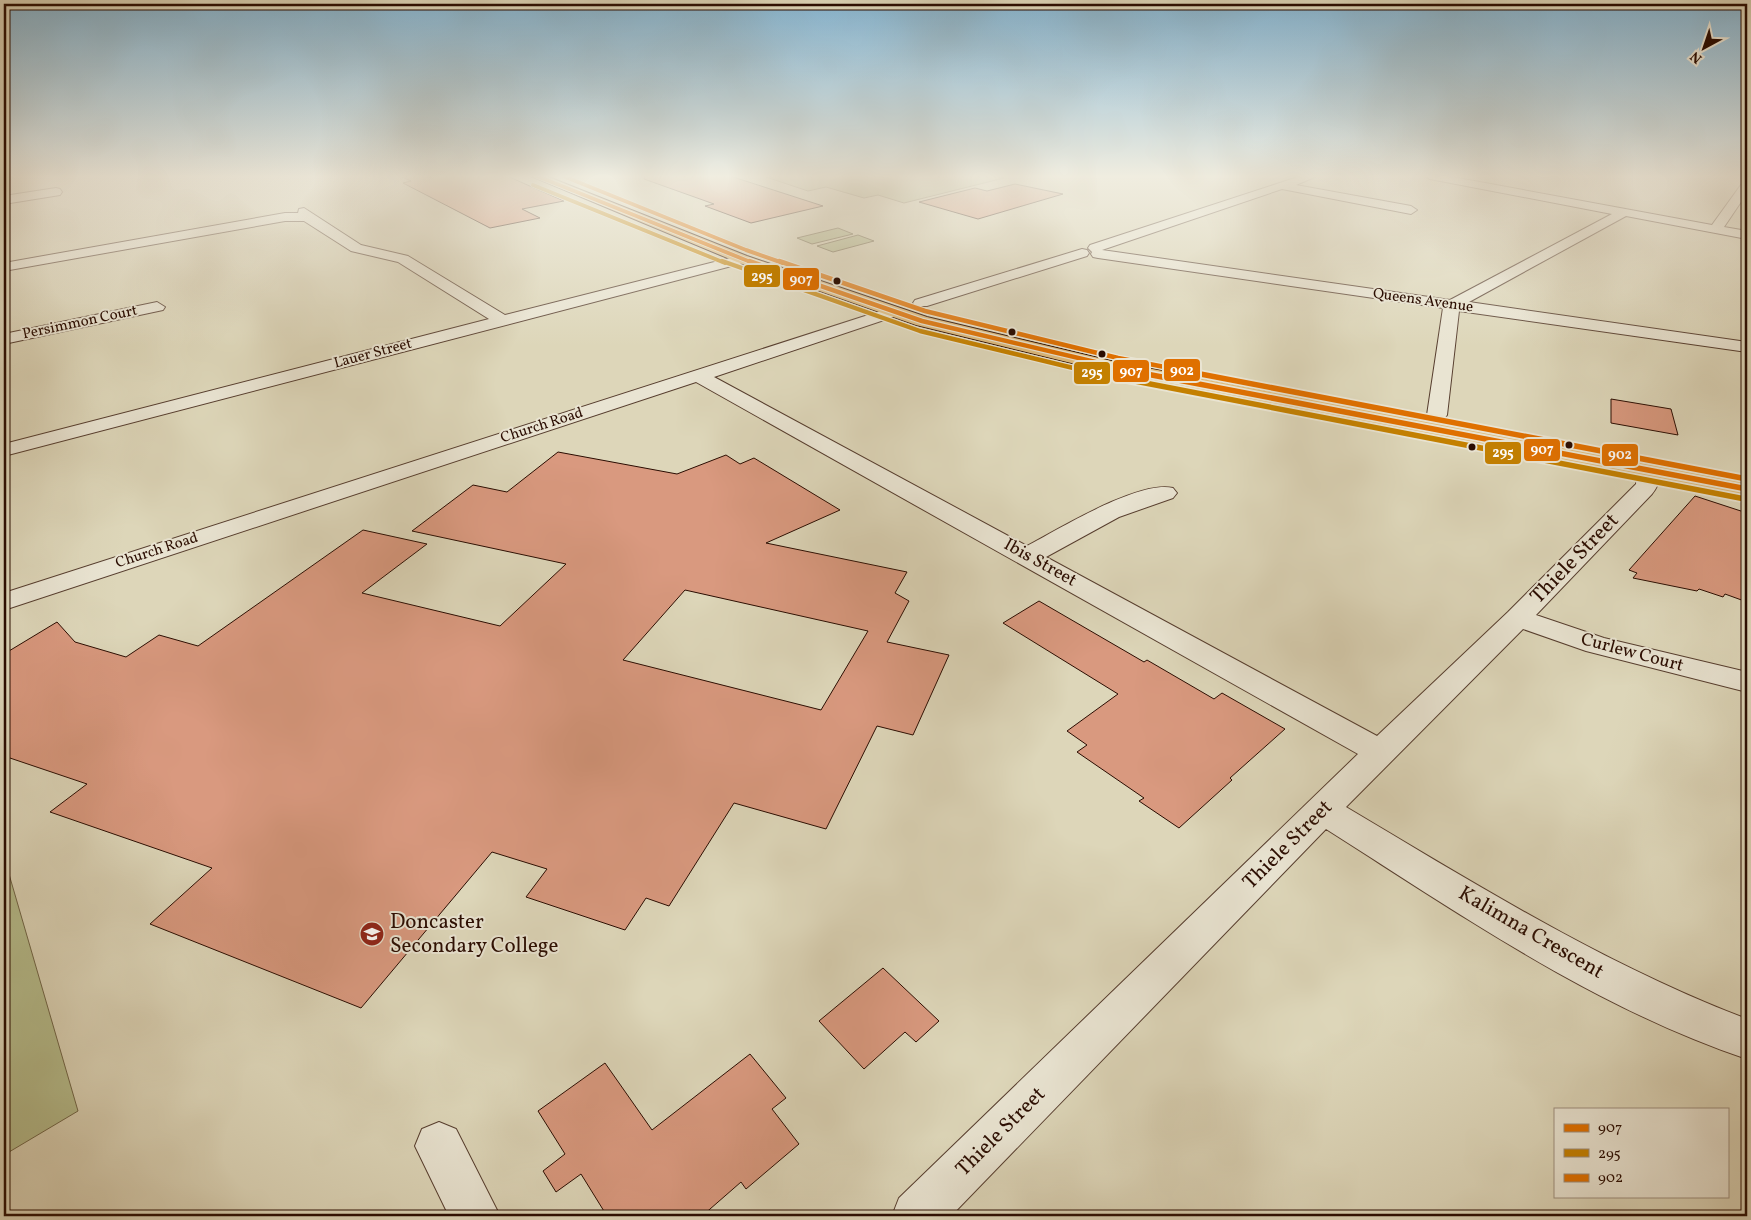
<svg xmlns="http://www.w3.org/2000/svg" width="1751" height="1220" font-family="Vollkorn,serif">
	<rect width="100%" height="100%" fill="#ddd6b9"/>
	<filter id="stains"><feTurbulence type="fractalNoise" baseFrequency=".004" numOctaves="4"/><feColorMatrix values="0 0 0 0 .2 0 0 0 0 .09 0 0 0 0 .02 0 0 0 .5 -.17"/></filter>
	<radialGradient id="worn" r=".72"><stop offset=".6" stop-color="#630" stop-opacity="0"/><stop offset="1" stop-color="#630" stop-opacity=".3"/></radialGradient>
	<path fill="#b5bc8c" stroke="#706446" d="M774,176H996L1004,178L904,203L878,195L864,198L826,187L808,191L766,177Z
		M838,228L853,234L812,244L797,238Z
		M858,235L874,241L833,252L817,246Z
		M4,857L78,1111L4,1155Z"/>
	<path fill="#d9997f" stroke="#2a0c01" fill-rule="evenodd" d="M400,176H507L564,201L522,209L540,218L490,228L403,183L411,181Z
		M645,176H730L823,206L751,223L705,206L714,204L644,179Z
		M1015,184L1063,194L978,219L919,202L975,188L987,191Z
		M1611,399L1671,409L1678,435L1611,423Z
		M558,452L677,474L726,455L740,464L754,458L840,510L766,543L907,572L895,593L909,601L887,642L949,655L913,735L877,726L826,829L734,803L669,906L646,898L625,930L526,897L547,869L492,852L361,1008L150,924L212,868L50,812L87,784L4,756V654L57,622L75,642L126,657L159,635L198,646L363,530L427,544L362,593L500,626L566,564L412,531L473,485L507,492ZM685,590L868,631L821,710L623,660Z
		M1695,496L1747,513V602L1725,594L1723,597L1699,589L1697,591L1633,578L1637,573L1629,570Z
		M1039,601L1144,662L1147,660L1214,699L1222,693L1285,729L1230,778L1232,780L1179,828L1139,801L1144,798L1077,752L1087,745L1067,731L1118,694L1003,623Z
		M883,968L939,1021L916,1042L905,1032L864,1069L819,1021Z
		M750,1054L786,1098L772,1109L799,1144L746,1189L741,1182L702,1216H607L581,1174L556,1192L543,1171L565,1154L538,1111L605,1063L652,1130Z"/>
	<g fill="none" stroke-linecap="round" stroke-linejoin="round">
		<defs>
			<path id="street" d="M1301,176H1317L1296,185L1411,206L1417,210L1411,214L1282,189L1102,250L1450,300L1612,214L1430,179L1424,176H1447L1712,225L1743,182L1747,181V193L1724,227L1747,231V239L1626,216L1469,302L1747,342V352L1459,311L1447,415L1444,419L1437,421L1430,419L1427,415L1443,308L1098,258L1093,257L1091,254L1092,252L1088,248L1090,245Z
				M56,188L60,189L62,192L60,195L4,204V196Z
				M304,208L361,245L408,256L505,315L742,255L749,259L747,262L4,456V444L489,319L398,262L351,251L304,221H285L4,271V263L285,213H298L299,209Z
				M1082,249L1087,250L1089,253L1087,256L927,306H915L913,303L915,300Z
				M157,302L165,307L163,310L4,344V334Z
				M893,307L899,309L901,312L899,315L714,377L1027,546C1059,529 1139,480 1173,488L1177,493L1173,498L1119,517L1046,557L1377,736L1508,612L1636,484L1637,469L1640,464L1648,462L1656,464C1663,475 1659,485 1652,494L1536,615L1604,638L1747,672V692L1586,651L1523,629L1346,807C1477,885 1605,965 1747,1019V1059C1595,1008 1460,914 1326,829L951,1216H892L899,1198L1358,754L696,382L4,610V593Z
				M439,1122L456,1129L500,1216H449L415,1146L422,1129Z"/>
			<path id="primary" d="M531,176H546L747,256L927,317L1116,362L1747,482V496L1116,374L916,325L737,262Z"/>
		</defs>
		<use href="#street" stroke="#573e2f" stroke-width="2"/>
		<use href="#primary" stroke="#2a0c01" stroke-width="2"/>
		<use href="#street" fill="#e9e4d2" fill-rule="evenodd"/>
		<use href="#primary" fill="#debb7c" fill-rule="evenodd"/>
		<defs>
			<path id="bus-1-far2" d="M537,176L753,263"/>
			<path id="bus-1-far1" d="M749,261L922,321L1142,373"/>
			<path id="bus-1" d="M1136,372L1747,489"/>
			<path id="bus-2-far2" d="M533,185L725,263"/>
			<path id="bus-2-far1" d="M722,261L920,331L1094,373"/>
			<path id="bus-2" d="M1088,372L1745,499"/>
			<path id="bus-3-far2" d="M563,176L746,250L783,263"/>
			<path id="bus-3-far1" d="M779,261L925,311L1118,358L1196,373"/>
			<path id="bus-3" d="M1190,372L1747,479"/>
		</defs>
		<use href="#bus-1-far2" stroke="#e9e4d2" stroke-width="5.5"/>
		<use href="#bus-1-far1" stroke="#e9e4d2" stroke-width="7"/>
		<use href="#bus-1" stroke="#e9e4d2" stroke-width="9"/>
		<use href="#bus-2-far2" stroke="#e9e4d2" stroke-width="5.5"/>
		<use href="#bus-2-far1" stroke="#e9e4d2" stroke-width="7"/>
		<use href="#bus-2" stroke="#e9e4d2" stroke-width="9"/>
		<use href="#bus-3-far2" stroke="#e9e4d2" stroke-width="5.5"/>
		<use href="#bus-3-far1" stroke="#e9e4d2" stroke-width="7"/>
		<use href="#bus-3" stroke="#e9e4d2" stroke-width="9"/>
		<use href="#bus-1-far2" stroke="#df7000" stroke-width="4"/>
		<use href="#bus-1-far1" stroke="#df7000" stroke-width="4.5"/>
		<use href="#bus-1" stroke="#df7000" stroke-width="5.5"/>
		<use href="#bus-2-far2" stroke="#c48000" stroke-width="4"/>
		<use href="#bus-2-far1" stroke="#c48000" stroke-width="4.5"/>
		<use href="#bus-2" stroke="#c48000" stroke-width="5.5"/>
		<use href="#bus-3-far2" stroke="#df7000" stroke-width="4"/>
		<use href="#bus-3-far1" stroke="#df7000" stroke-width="4.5"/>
		<use href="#bus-3" stroke="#df7000" stroke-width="5.5"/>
	</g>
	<linearGradient id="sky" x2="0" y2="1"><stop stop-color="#86b6d3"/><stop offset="0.51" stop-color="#f0ede0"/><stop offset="1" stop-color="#f0ede0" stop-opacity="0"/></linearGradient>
	<rect width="1751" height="346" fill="url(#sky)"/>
	<defs>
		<symbol id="school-disc" viewBox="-11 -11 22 22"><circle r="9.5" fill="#8f2418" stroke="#e9e4d2"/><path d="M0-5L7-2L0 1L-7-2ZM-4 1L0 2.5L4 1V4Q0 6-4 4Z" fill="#fff"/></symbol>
	</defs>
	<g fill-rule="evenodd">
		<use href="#school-disc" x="358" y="920" width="28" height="28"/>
	</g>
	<g fill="#2a0c01" stroke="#e9e4d2" stroke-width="2">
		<circle cx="837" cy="281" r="4.5"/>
		<circle cx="1012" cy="332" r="4.5"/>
		<circle cx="1102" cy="354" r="4.5"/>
		<circle cx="1569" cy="445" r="4.5"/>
		<circle cx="1472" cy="447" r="4.5"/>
	</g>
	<g text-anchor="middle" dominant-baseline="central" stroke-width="4" stroke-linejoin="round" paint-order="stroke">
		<g font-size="15" fill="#2a0c01" stroke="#e9e4d2">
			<text transform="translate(1423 301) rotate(8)">Queens Avenue</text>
			<text transform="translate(80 323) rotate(-12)">Persimmon Court</text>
			<text transform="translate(373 354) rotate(-15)">Lauer Street</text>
			<text transform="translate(542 426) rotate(-18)">Church Road</text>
			<text transform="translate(157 551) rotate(-18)">Church Road</text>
		</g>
		<g font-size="18" fill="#2a0c01" stroke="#e9e4d2">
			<text transform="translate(1040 563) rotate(29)">Ibis Street</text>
			<text transform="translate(1632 653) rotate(15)">Curlew Court</text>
		</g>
		<g font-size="21" fill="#2a0c01" stroke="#e9e4d2">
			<text transform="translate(1575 559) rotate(-46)">Thiele Street</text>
			<text transform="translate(1288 845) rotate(-45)">Thiele Street</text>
			<text transform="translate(1531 933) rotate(30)">Kalimna Crescent</text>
			<text transform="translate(1001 1132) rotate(-45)">Thiele Street</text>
		</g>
		<g font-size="21" fill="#2a0c01" stroke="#e9e4d2" text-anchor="start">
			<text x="390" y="922">Doncaster<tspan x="390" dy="24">Secondary College</tspan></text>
		</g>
	</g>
	<g stroke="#e9e4d2" stroke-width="2">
		<rect x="743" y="264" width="38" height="24" rx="5" fill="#c48000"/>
		<rect x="782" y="267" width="38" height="24" rx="5" fill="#df7000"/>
		<rect x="1163" y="358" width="38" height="24" rx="5" fill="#df7000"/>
		<rect x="1112" y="359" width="38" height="24" rx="5" fill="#df7000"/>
		<rect x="1073" y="361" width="38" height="24" rx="5" fill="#c48000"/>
		<rect x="1523" y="438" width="38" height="24" rx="5" fill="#df7000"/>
		<rect x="1484" y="441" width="38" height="24" rx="5" fill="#c48000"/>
		<rect x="1601" y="443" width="38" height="24" rx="5" fill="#df7000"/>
	</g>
	<g font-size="14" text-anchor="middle" font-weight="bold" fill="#fff">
		<text x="762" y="281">295</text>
		<text x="801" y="284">907</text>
		<text x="1182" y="375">902</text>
		<text x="1131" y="376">907</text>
		<text x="1092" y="377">295</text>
		<text x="1542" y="454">907</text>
		<text x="1503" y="457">295</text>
		<text x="1620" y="459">902</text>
	</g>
	<rect width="1751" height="1220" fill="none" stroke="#ddd6b9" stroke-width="20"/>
	<rect x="5" y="5" width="1741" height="1210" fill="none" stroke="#2a0c01" stroke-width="2.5"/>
	<rect x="10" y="10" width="1731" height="1200" fill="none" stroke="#2a0c01"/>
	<rect x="1554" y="1108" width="175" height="90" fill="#e9e4d2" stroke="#9d8e7e"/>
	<rect x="1564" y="1124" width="25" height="8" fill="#df7000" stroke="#9d8e7e"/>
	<text x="1598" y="1132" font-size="15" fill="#2a0c01">907</text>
	<rect x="1564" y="1149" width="25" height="8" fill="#c48000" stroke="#9d8e7e"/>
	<text x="1598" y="1158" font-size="15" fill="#2a0c01">295</text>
	<rect x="1564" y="1174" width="25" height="8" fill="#df7000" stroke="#9d8e7e"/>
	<text x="1598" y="1182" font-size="15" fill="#2a0c01">902</text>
	<g transform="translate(1704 48) rotate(220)" stroke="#e9e4d2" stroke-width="4" paint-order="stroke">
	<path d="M0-4L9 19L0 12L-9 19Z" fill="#2a0c01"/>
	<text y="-8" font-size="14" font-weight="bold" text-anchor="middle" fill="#2a0c01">N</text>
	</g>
	<rect width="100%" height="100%" filter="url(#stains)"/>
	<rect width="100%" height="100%" fill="url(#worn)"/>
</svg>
